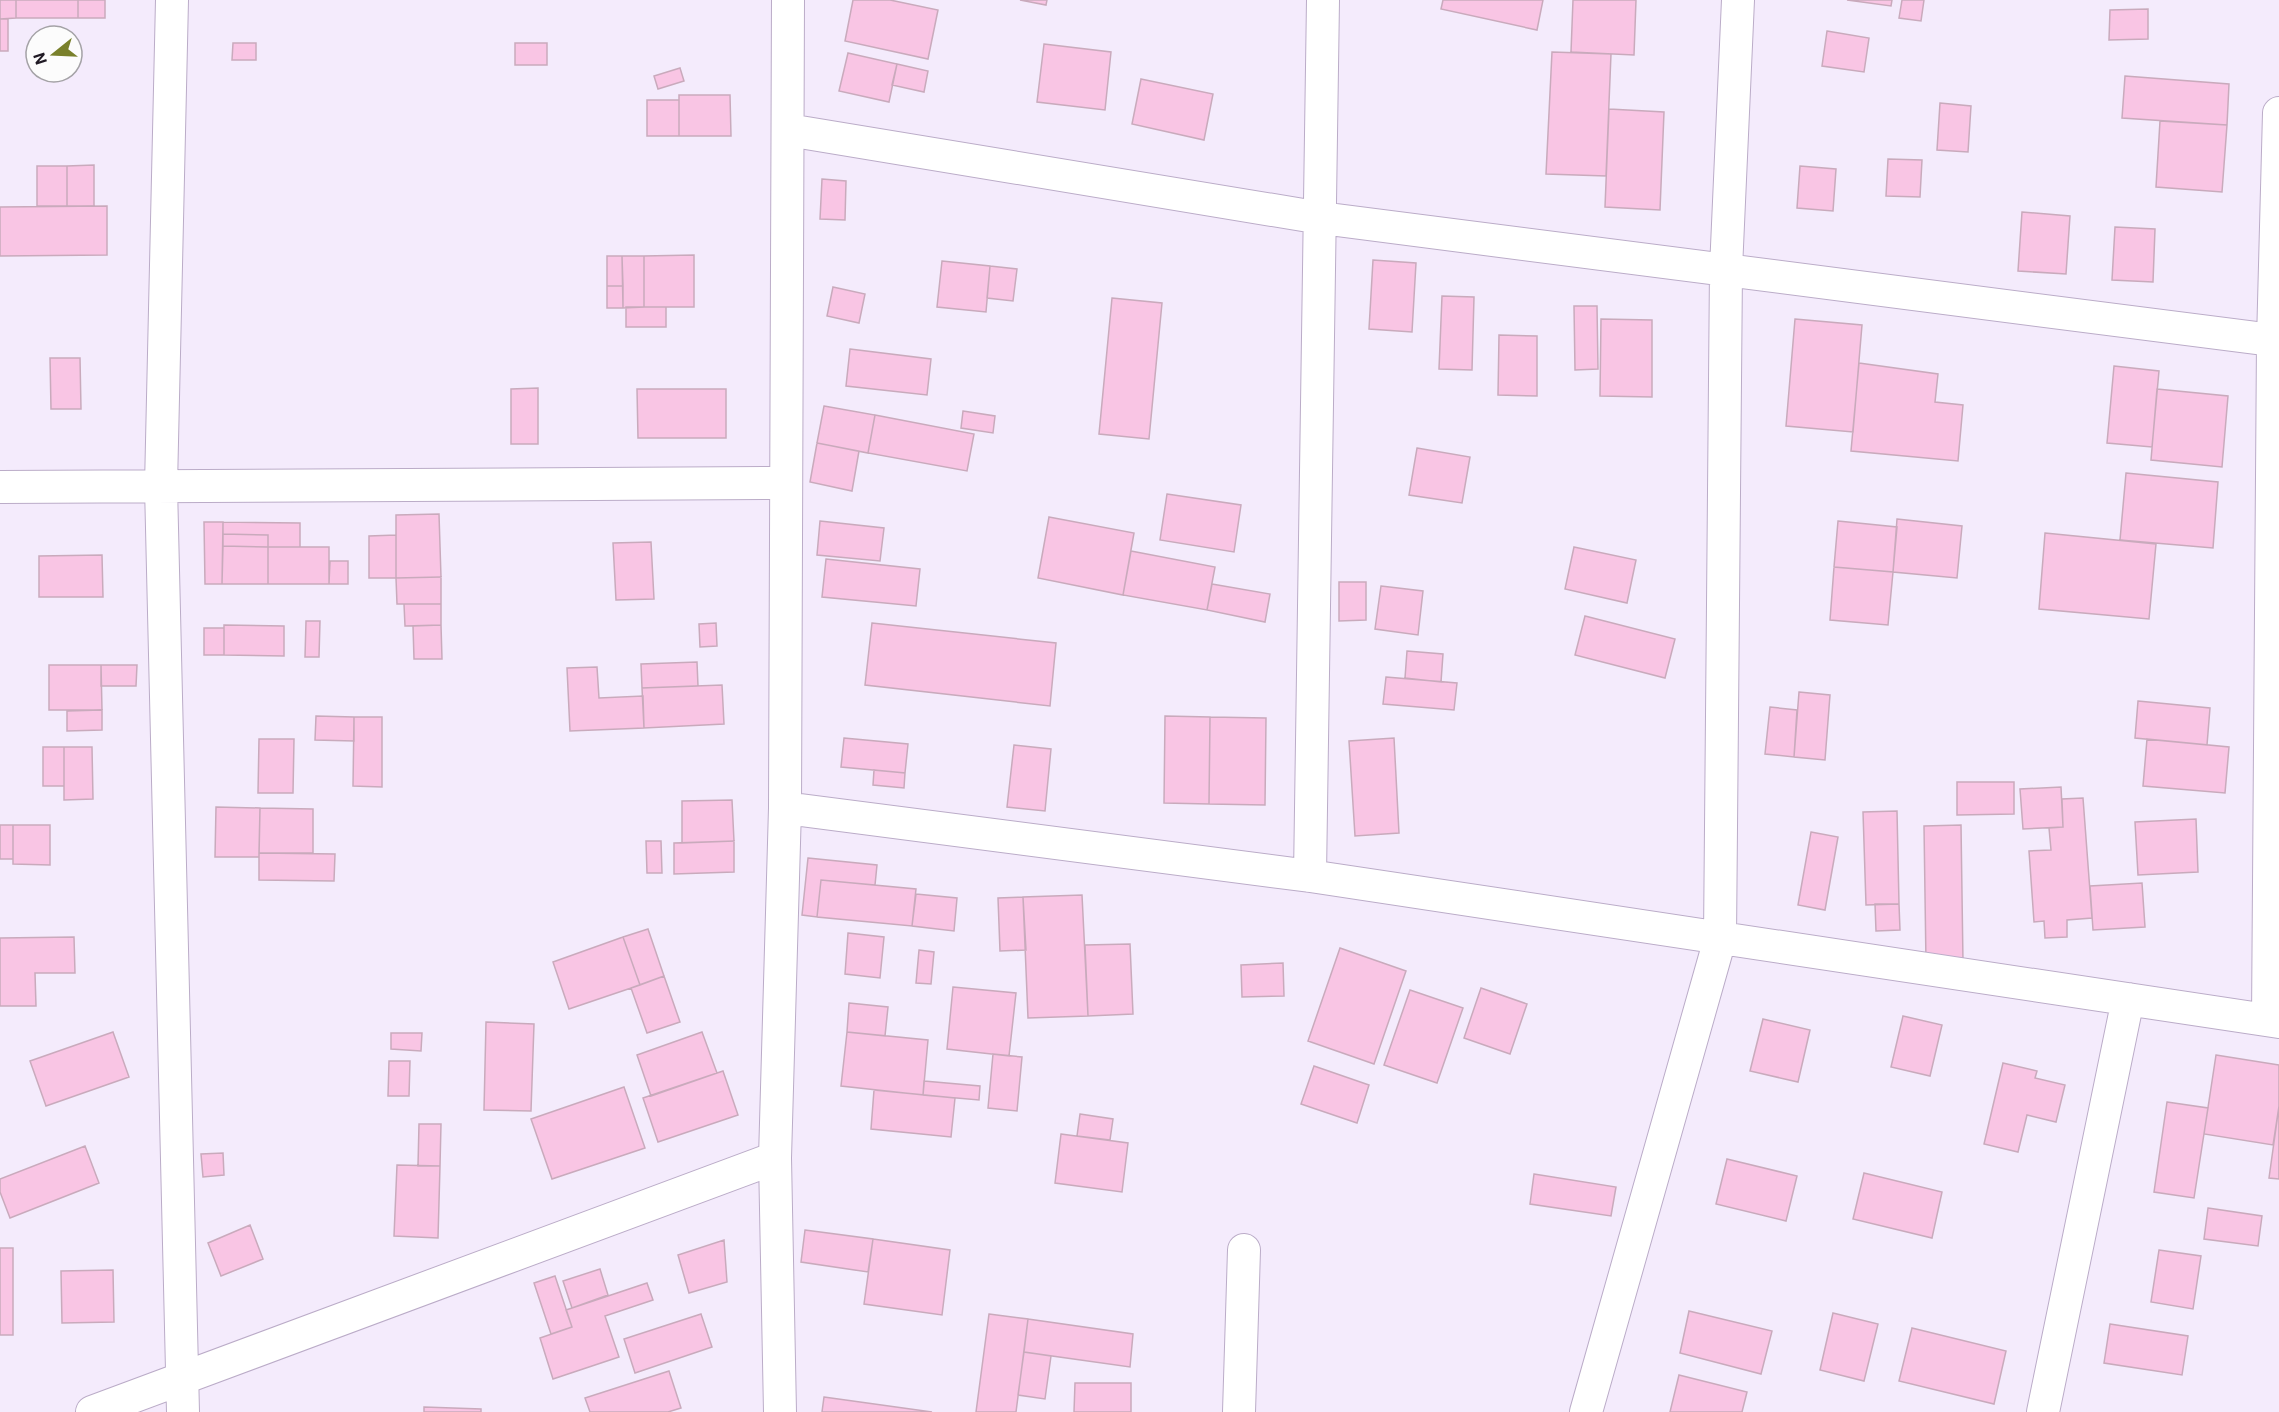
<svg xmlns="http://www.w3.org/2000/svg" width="2279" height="1412" font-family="Roboto,sans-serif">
	<rect width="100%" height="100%" fill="#f4ebfc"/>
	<path fill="#f9c5e4" stroke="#c9aabc" stroke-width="1.5" d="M0,0H16V18L0,19Z
		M16,0H78V18H16Z
		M78,0H105V18H78Z
		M853,0H890L938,10L928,59L845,41Z
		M1020,0H1047L1046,5Z
		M1443,0H1543L1537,30L1441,9Z
		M1573,0H1636L1634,55L1571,52Z
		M1847,0H1892L1891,6Z
		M1902,0H1924L1921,21L1899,18Z
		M2148,9V39L2109,40L2110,10Z
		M0,19H8V51H0Z
		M1827,31L1869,38L1864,72L1822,66Z
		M233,43H256V60H232Z
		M515,43H547V65H515Z
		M1044,44L1111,52L1105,110L1037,102Z
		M1552,52L1611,54L1606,176L1546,174Z
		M848,53L897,64L889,102L839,91Z
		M897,64L928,71L924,92L892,85Z
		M680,68L684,81L658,89L654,76Z
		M2125,76L2229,84L2227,125L2122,118Z
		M1141,79L1213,94L1204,140L1132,124Z
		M679,95H730L731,136H679Z
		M647,100H679V136H647Z
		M1940,103L1971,106L1968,152L1937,150Z
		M1609,109L1664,112L1660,210L1605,207Z
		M2160,121L2227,125L2222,192L2156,187Z
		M1888,159L1922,160L1920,197L1886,196Z
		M94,165V206H67V166Z
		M37,166H67V206H37Z
		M1800,166L1836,169L1833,211L1797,208Z
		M822,179L846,181L845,220L820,219Z
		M107,206V255L0,256V207Z
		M2022,212L2070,216L2066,274L2018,271Z
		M2115,227L2155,229L2153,282L2112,280Z
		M694,255V307H644V256Z
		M607,256H622L623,286H607Z
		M622,256H644V307L623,308Z
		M1373,260L1416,263L1412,332L1369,329Z
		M942,261L990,266L986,312L937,307Z
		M990,266L1017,269L1013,301L987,298Z
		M607,286H623V308H607Z
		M833,287L865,294L859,323L827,316Z
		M1442,296L1474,297L1472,370L1439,369Z
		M1112,298L1162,303L1149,439L1099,434Z
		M1574,306H1597L1598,369L1575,370Z
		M626,307H666V327H626Z
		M1601,319L1652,320V397L1600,396Z
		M1795,319L1862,325L1853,432L1786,426Z
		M1499,335L1537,336V396L1498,395Z
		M850,349L931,359L927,395L846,386Z
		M50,358H80L81,409H51Z
		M1859,363L1938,374L1935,402L1963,405L1958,461L1851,451Z
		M2114,366L2159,371L2152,447L2107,443Z
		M538,388V444H511V389Z
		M637,389H726V438H638Z
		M2157,389L2228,396L2222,467L2151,460Z
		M824,406L875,415L868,453L817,443Z
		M963,411L995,416L993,433L961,428Z
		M875,415L974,434L967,471L868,453Z
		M817,443L859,451L852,491L810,482Z
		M1417,448L1470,457L1462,503L1409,495Z
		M2126,473L2218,482L2213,548L2120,540Z
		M1167,494L1241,505L1234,552L1160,540Z
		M439,514L441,577L396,578V515Z
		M1049,517L1134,533L1123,595L1038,578Z
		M1897,519L1962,526L1957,578L1893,572Z
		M820,521L884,528L880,561L817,555Z
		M1838,521L1897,527L1893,572L1834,567Z
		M204,522H223L222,584H205Z
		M223,522L300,523V547H268V535L223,534Z
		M2045,533L2156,544L2149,619L2039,609Z
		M223,534L268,535V547L223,546Z
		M396,535V578H369V536Z
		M651,542L654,599L616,600L613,543Z
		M223,546L268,547V584H222Z
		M268,547H329V584H268Z
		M1574,547L1636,560L1627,603L1565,589Z
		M1131,551L1215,567L1207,610L1123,595Z
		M102,555L103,597H39V556Z
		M826,559L920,569L916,606L822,597Z
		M330,561H348V584H329Z
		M1834,567L1893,572L1888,625L1830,620Z
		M441,577V604H397L396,578Z
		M1339,582H1366V620L1339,621Z
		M1212,584L1270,594L1265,622L1207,610Z
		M1381,586L1423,591L1418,635L1375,629Z
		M404,604H441V625L405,626Z
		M1585,616L1675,639L1665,678L1575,655Z
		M306,621H320L319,657H305Z
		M716,623L717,646L700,647L699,624Z
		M872,623L1056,643L1050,706L865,685Z
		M224,625L284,626V656L224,655Z
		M441,625L442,659H414L413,626Z
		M204,628H224V655H204Z
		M1407,651L1443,654L1441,682L1405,678Z
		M697,662L698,686L642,688L641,664Z
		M49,665H101L102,710H49Z
		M101,665H137L136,686H101Z
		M597,667L599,698L643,696L644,728L570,731L567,668Z
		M1386,677L1457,683L1454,710L1383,704Z
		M722,685L724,724L644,728L642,688Z
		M1799,692L1830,695L1825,760L1794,757Z
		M2138,701L2210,708L2207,745L2135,738Z
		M1770,707L1797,710L1794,757L1765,754Z
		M102,710V730L67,731V711Z
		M316,716L354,717V741L315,740Z
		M1165,716L1210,717L1209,804L1164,803Z
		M354,717H382V787L353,786Z
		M1210,717L1266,718L1265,805L1209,804Z
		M844,738L908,744L905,773L841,767Z
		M1394,738L1399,833L1355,836L1349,741Z
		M259,739H294L293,793H258Z
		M2147,739L2229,747L2225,793L2143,786Z
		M1014,745L1051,749L1045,811L1007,807Z
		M43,747H64V786H43Z
		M64,747H92L93,799L64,800Z
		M874,770L905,773L904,788L873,785Z
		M1957,782H2014V814L1957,815Z
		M2061,787L2063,827L2023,829L2020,789Z
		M2083,798L2092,918L2067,920V937L2045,938L2044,921L2034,922L2029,851L2051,850L2049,828L2063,827L2062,799Z
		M732,800L734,841L682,843V801Z
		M216,807L260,808L259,857H215Z
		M260,808L313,809V853H259Z
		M1897,811L1899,904L1866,905L1863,812Z
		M2196,819L2198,872L2138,875L2135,822Z
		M0,825H13V859H0Z
		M13,825H50V865L13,864Z
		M1961,825L1963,962L1926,963L1924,826Z
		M1811,832L1838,837L1825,910L1798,905Z
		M646,841H661L662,873H647Z
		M734,841V872L674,874V843Z
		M259,853L335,854L334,881L259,880Z
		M808,858L877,865L875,885L821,880L817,917L802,915Z
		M821,880L916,889L912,926L817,917Z
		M2142,883L2145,927L2093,930L2090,886Z
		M916,894L957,898L954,931L912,926Z
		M1082,895L1088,1016L1028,1018L1023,897Z
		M1023,897L1026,950L1000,951L998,898Z
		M1875,904H1899L1900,930L1876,931Z
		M648,929L664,976L640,985L623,937Z
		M848,933L884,937L880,978L845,974Z
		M74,937L75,973H35L36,1006H0V938Z
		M623,937L640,985L569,1009L553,962Z
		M1130,944L1133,1014L1088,1016L1085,945Z
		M1340,948L1406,971L1374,1064L1308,1041Z
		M919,950L934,952L931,984L916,983Z
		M1283,963L1284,996L1242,997L1241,965Z
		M664,976L680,1022L647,1033L631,988Z
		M953,987L1016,993L1009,1056L947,1049Z
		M1481,988L1527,1004L1510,1054L1464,1038Z
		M1410,990L1463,1008L1437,1083L1384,1065Z
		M849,1003L888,1007L885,1036L847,1032Z
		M1903,1016L1942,1025L1930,1076L1891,1067Z
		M1763,1019L1810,1030L1798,1082L1750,1071Z
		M486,1022L534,1024L531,1111L484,1110Z
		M113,1032L129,1077L46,1106L30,1061Z
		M702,1032L717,1073L651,1096L637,1055Z
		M847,1032L928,1040L923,1095L841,1086Z
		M391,1033H422L421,1051L391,1049Z
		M993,1054L1022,1057L1017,1111L988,1108Z
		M2216,1055L2279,1065V1106L2273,1145L2204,1134Z
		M389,1061H410L409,1096H388Z
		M2003,1063L2037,1071L2035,1078L2065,1085L2056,1122L2027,1115L2018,1152L1984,1144Z
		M1314,1066L1369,1085L1357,1123L1301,1104Z
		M723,1071L738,1115L658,1142L643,1098Z
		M924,1081L980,1086L979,1100L923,1095Z
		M624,1087L645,1148L552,1179L531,1119Z
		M874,1090L955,1098L951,1137L871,1129Z
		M2167,1102L2208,1108L2194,1198L2154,1192Z
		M2279,1106V1179L2269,1178Z
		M1080,1114L1113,1119L1110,1140L1077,1136Z
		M419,1124H441L440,1166H418Z
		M1061,1134L1128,1143L1122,1192L1055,1183Z
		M85,1146L99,1183L10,1218L0,1192V1179Z
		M223,1153L224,1175L203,1177L201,1154Z
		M1727,1159L1797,1176L1786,1221L1716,1204Z
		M397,1165L440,1166L438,1238L394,1236Z
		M1864,1173L1942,1192L1932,1238L1853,1219Z
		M1534,1174L1616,1187L1611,1216L1530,1204Z
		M2208,1208L2262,1216L2258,1246L2204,1239Z
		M250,1225L263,1259L221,1276L208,1243Z
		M805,1230L873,1239L868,1272L801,1262Z
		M873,1239L950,1250L942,1315L864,1304Z
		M724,1240L727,1282L689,1293L678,1255Z
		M0,1248H13V1335H0Z
		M2159,1250L2201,1256L2193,1309L2151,1302Z
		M600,1269L608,1295L572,1308L563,1281Z
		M113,1270L114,1322L62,1323L61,1271Z
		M555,1276L572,1327L551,1334L534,1283Z
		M647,1283L653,1300L605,1316L619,1357L553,1379L540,1338L572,1327L566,1310Z
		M1689,1311L1772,1331L1761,1374L1680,1353Z
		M1833,1313L1878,1324L1864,1381L1820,1370Z
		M701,1314L712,1347L635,1373L624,1339Z
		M989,1314L1028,1319L1016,1412H976Z
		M1028,1319L1133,1334L1130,1367L1024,1352Z
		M2110,1324L2188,1336L2182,1375L2104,1363Z
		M1912,1328L2006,1351L1994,1404L1899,1381Z
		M1024,1352L1051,1356L1045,1399L1018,1395Z
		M669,1371L681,1408L668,1412H590L585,1398Z
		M1679,1375L1747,1392L1742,1412H1670Z
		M1075,1383H1131V1412H1074Z
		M824,1397L932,1412H822Z
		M424,1407L481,1409V1412H424Z"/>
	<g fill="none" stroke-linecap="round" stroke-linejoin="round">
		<defs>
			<path id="minor" d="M172,0L161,486L183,1412
				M788,130L1321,218L2279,341
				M0,487L786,483
				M785,808L1310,876L2279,1022
				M1310,876L1323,0
				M2268,1020L2273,341L2279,113
				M92,1412L775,1158
				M780,1412L775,1158L785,808L788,0
				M1239,1412L1244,1250
				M1586,1412L1720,939L1726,269L1738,0
				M2043,1412L2128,999"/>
		</defs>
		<use href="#minor" stroke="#bbacc8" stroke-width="34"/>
		<use href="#minor" stroke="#fff" stroke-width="32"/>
	</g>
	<g transform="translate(54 54) rotate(252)"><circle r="28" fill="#fcfcfc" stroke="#a4a2a6" stroke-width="1.5"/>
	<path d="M0-4.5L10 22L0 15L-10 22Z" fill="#79802b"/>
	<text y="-9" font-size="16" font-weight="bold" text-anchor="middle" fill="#201a24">N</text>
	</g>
</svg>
